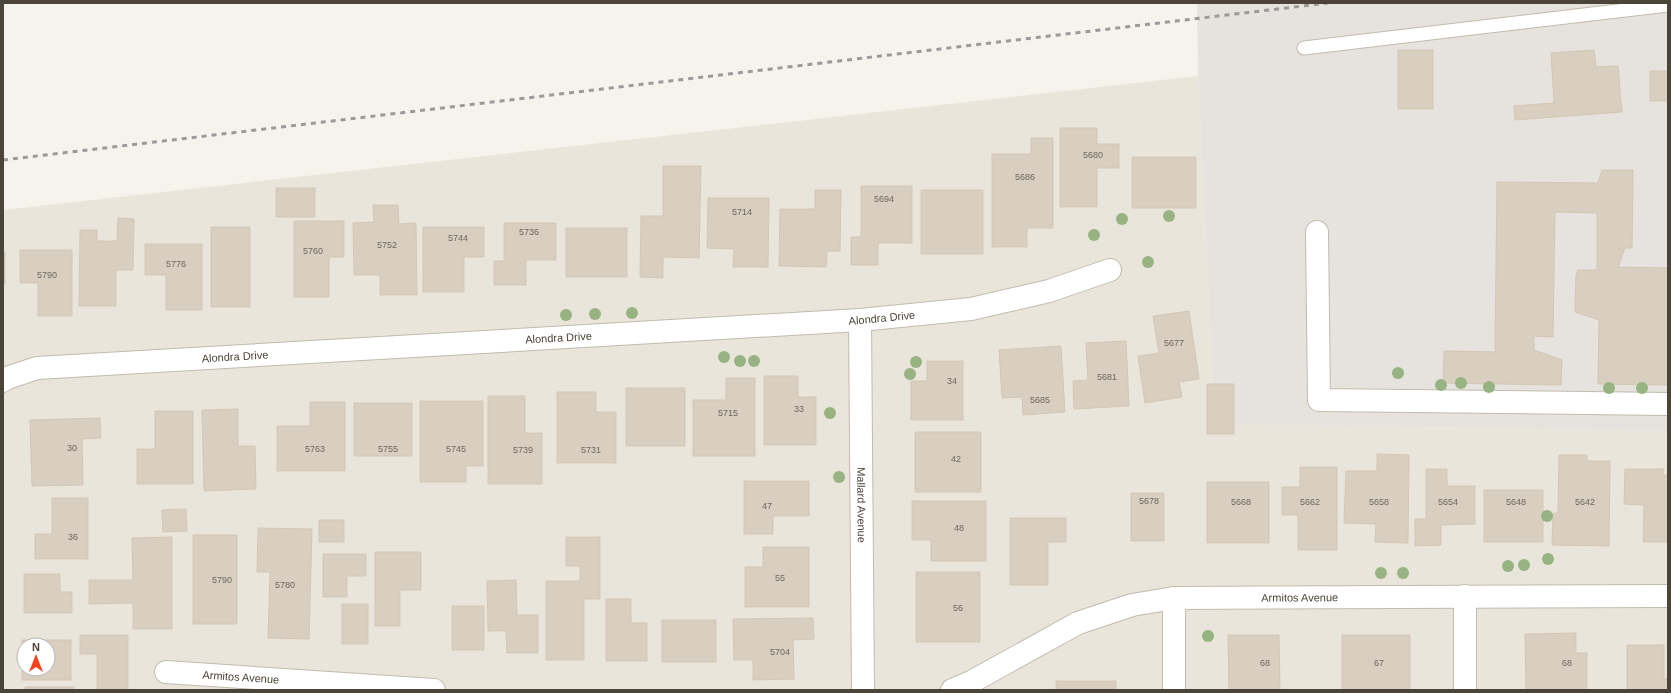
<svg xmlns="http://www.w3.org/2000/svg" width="1671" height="693" font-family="Helvetica,sans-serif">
	<rect width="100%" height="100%" fill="#f6f3ec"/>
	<path fill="#eae5da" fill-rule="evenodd" d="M1198,76L1215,424L1668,431V690H3V210ZM24,645H48V669H24Z"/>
	<path fill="#e6e2dd" d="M1197,3H1668V431L1215,424L1198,76Z"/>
	<path fill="#d8cfc1" stroke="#d3c7b4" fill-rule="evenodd" d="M1398,50H1433V109H1398Z
		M1594,50L1596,67L1618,66L1622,112L1515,120L1514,106L1554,103L1551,53Z
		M1650,71H1668V101H1650Z
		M1060,128H1097V144H1119V168H1097V207H1060Z
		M1031,138H1053V228H1027V247H992V154H1031Z
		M1132,157H1196V208H1132Z
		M663,166H701L699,258L663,257V278L640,277L641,216H663Z
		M1602,170H1633L1632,248H1625L1618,267L1668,268V385L1598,384L1599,320L1575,312L1576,276L1578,270H1597V213L1555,212L1553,337L1534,336V350L1562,360L1561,385L1443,383L1444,351L1495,352L1497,182L1598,183Z
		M861,186H912V243H878V265H851V237H861Z
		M276,188H315V217H276Z
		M815,190H841L840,251H827L826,267L779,266L780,209H815Z
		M921,190H983V254H921Z
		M708,198H769L768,267H733L734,249L707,248Z
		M373,205H398L399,224L416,223L417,295H380V275H354L353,223L374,222Z
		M118,218L134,219L133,270H116V306H79L80,230H97V241H117Z
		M294,221H344V257H329V297H294Z
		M504,223H556V260H526V285H494V261H504Z
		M211,227H250V307H211Z
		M423,227H484V257H464V292H423Z
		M566,228H627V277H566Z
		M145,244H202V310H166V275H145Z
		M20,250H72V316H38V283H20Z
		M3,252H5V284H3Z
		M1189,311L1199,379L1179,382L1182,397L1145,403L1138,356L1159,353L1153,316Z
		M1126,341L1129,406L1074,409L1073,381L1088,380L1086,343Z
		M1061,346L1065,412L1023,415L1022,397L1002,398L999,350Z
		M927,361H963V420H911V381H927Z
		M764,376H798V397H816V445H764Z
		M726,378H755V456H693V400H726Z
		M1207,384H1234V434H1207Z
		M626,388H685V446H626Z
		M557,392H596V412H616V463H557Z
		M488,396H525V433H542V484H488Z
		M420,401H483V466H466V482H420Z
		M310,402H345V471H277V426H310Z
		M354,403H412V456H354Z
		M238,409V446H255L256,489L204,491L202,410Z
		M155,411H193V484H137V449H155Z
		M100,418L101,438L82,439L83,485L32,486L30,420Z
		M915,432H981V492H915Z
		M1377,454L1409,455L1408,543L1375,542L1376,524L1344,523L1346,471H1377Z
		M1559,455H1587V461H1610L1609,546L1552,545L1553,513H1558Z
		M1300,467H1337V550H1298V515H1282V487H1300Z
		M1426,469H1447V486H1475V524L1441,525V545L1415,546V519H1426Z
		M1625,469H1664L1663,475H1668V542H1643L1644,505L1624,504Z
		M744,481H809V516H773V534H744Z
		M1207,482H1269V543H1207Z
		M1484,490H1543V542H1484Z
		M1131,493H1164V541H1131Z
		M52,498H88V559H35V534H52Z
		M912,501H986V561H931V540H912Z
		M186,509L187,531L163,532L162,510Z
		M1010,518H1066V542H1048V585H1010Z
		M319,520H344V542H319Z
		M258,528L312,529L309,639L268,638L270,572H257Z
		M193,535H237V624H193Z
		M172,537V629H133V603L89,604V580H133L132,538Z
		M566,537H600V599H584V660H546V581H580V566H566Z
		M763,547H809V607H745V567H763Z
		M375,552H421V590H400V626H375Z
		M323,554H366V576H347V597H323Z
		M916,572H980V642H916Z
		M24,574H60V592H72V613H24Z
		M516,580L517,615H538V653H507L506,631H488L487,581Z
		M606,599H631V623H647V661H606Z
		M342,604H368V644H342Z
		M452,606H484V650H452Z
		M813,618L814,639L793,640L794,679L753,680V660H734L733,619Z
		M662,620H716V662H662Z
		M1576,633V653H1587V690H1526L1525,634Z
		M80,635H128V689H97V654H80Z
		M1228,635H1279L1280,690H1229Z
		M1342,635H1410V690H1342Z
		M22,640H71V680H22ZM24,645H48V669H24Z
		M1627,645H1664V679H1668V690H1627Z
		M1056,681H1116V690H1056Z
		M25,687H74V690H25Z"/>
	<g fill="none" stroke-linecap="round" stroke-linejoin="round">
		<defs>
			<path id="service" d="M1304,48L1668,5"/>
			<g id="minor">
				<path d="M1317,232L1319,400L1668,404"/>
				<path id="s1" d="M860,320L863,690"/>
				<path id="s2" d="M3,381L7,378L37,368L860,320L971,309L1049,291L1110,270"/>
				<path d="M1465,596V690"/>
				<path d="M1174,598V690"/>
				<path id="s3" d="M166,672L434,690"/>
				<path id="s4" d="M952,690L973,681L1078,623L1132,605L1174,598L1668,596"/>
			</g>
		</defs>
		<use href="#service" stroke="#c2bbae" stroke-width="15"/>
		<use href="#minor" stroke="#c2bbae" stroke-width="24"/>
		<use href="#service" stroke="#fff" stroke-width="13"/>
		<use href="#minor" stroke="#fff" stroke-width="22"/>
		<path stroke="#9a9a9a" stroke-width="3" stroke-dasharray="5 5" stroke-linecap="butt" d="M3,160L1328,3"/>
	</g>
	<g fill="#97b381">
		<circle cx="1169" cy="216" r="6"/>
		<circle cx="1122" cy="219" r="6"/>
		<circle cx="1094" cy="235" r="6"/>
		<circle cx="1148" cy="262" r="6"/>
		<circle cx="632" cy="313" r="6"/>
		<circle cx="595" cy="314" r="6"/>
		<circle cx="566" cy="315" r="6"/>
		<circle cx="724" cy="357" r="6"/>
		<circle cx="740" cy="361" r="6"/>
		<circle cx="754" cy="361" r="6"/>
		<circle cx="916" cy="362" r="6"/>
		<circle cx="1398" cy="373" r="6"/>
		<circle cx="910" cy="374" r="6"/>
		<circle cx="1461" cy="383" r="6"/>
		<circle cx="1441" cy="385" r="6"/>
		<circle cx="1489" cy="387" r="6"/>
		<circle cx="1609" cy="388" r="6"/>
		<circle cx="1642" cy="388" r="6"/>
		<circle cx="830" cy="413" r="6"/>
		<circle cx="839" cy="477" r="6"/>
		<circle cx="1547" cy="516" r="6"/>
		<circle cx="1548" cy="559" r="6"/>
		<circle cx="1524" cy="565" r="6"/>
		<circle cx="1508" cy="566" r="6"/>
		<circle cx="1381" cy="573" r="6"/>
		<circle cx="1403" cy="573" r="6"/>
		<circle cx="1208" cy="636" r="6"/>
	</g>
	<g text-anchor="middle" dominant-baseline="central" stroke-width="4" stroke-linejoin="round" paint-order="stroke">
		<g font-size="9" fill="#6e675b">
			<text x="1093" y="155">5680</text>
			<text x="1025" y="177">5686</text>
			<text x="884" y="199">5694</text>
			<text x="742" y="212">5714</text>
			<text x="529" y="232">5736</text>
			<text x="458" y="238">5744</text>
			<text x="387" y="245">5752</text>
			<text x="313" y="251">5760</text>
			<text x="176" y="264">5776</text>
			<text x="47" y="275">5790</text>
			<text x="1174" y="343">5677</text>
			<text x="1107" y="377">5681</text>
			<text x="952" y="381">34</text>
			<text x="1040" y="400">5685</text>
			<text x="799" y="409">33</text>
			<text x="728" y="413">5715</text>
			<text x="72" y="448">30</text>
			<text x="315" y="449">5763</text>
			<text x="388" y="449">5755</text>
			<text x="456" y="449">5745</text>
			<text x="523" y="450">5739</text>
			<text x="591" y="450">5731</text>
			<text x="956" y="459">42</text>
			<text x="1149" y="501">5678</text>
			<text x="1241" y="502">5668</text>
			<text x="1310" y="502">5662</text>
			<text x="1379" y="502">5658</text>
			<text x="1448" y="502">5654</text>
			<text x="1516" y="502">5648</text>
			<text x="1585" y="502">5642</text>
			<text x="767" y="506">47</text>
			<text x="959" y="528">48</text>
			<text x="73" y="537">36</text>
			<text x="780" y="578">55</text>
			<text x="222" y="580">5790</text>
			<text x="285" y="585">5780</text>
			<text x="958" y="608">56</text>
			<text x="780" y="652">5704</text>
			<text x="1265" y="663">68</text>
			<text x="1379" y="663">67</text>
			<text x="1567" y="663">68</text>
		</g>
		<g font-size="11" fill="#4b4439" stroke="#fff">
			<text stroke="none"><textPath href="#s2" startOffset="883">Alondra Drive</textPath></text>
			<text stroke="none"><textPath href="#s2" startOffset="559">Alondra Drive</textPath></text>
			<text stroke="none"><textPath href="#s2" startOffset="235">Alondra Drive</textPath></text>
			<text stroke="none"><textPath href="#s1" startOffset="185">Mallard Avenue</textPath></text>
			<text stroke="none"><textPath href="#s4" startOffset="368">Armitos Avenue</textPath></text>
			<text stroke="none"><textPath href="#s3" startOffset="75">Armitos Avenue</textPath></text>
		</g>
	</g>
	<rect width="1671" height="693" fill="none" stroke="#4b4439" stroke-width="8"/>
	<g transform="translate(36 657)"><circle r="19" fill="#ffffff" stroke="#b7b4b0"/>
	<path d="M0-3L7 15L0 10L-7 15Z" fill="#fc3f1d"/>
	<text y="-6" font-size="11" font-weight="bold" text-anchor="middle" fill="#4b4439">N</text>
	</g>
</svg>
